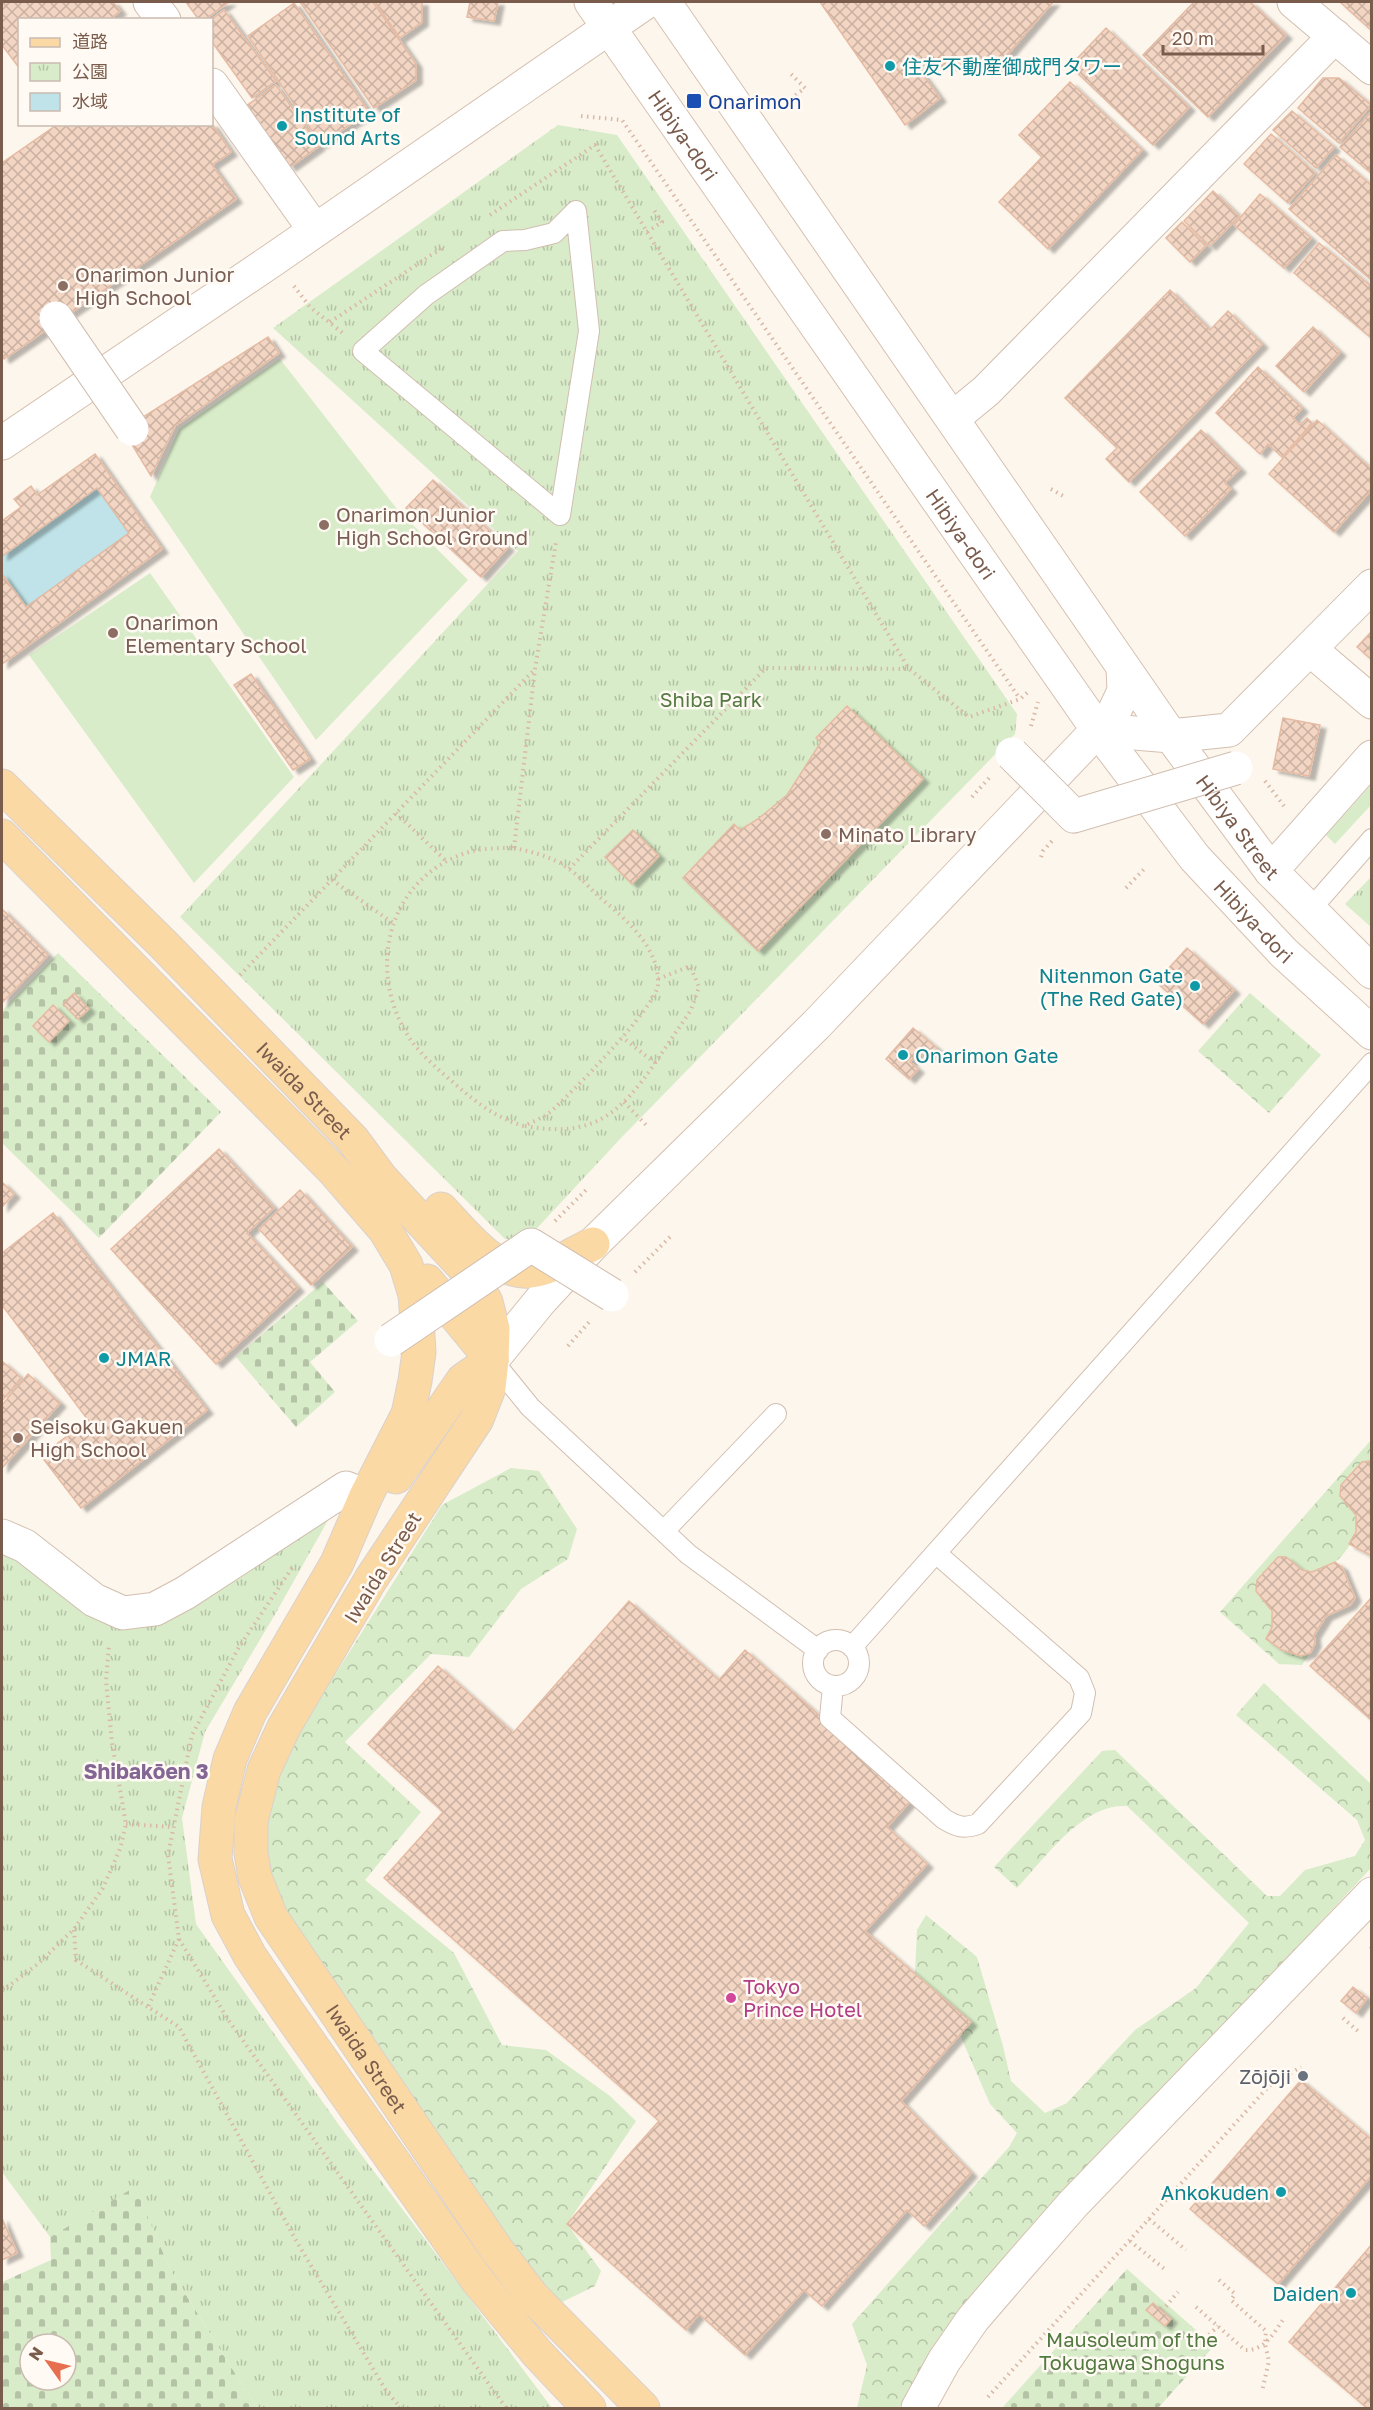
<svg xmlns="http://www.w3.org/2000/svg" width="1373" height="2410" font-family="'Golos Text','Noto Sans JP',sans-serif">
	<defs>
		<pattern id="forest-crowns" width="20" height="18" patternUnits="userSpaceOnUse" patternTransform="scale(1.5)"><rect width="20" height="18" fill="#d8ecc9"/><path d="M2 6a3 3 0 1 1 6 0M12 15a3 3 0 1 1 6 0" fill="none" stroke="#b4c2a5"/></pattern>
		<pattern id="cemetery-stones" width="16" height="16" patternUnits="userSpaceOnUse" patternTransform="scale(1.5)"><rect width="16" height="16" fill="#d8ecc9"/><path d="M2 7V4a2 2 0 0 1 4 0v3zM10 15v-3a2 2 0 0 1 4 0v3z" fill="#b4c2a5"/></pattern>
		<pattern id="park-tufts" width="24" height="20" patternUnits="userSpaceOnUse" patternTransform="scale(1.5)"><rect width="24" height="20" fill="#d8ecc9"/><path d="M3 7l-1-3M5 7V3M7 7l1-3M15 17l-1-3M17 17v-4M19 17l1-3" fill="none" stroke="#b4c2a5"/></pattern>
		<pattern id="building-cross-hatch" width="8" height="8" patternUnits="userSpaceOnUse" patternTransform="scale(1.5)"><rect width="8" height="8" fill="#f3d5c3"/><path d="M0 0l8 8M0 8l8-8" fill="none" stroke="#cab0a1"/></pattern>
		<filter id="shadow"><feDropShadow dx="6" dy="4" stdDeviation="1.5" flood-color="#0004"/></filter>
	</defs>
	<rect width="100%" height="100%" fill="#fdf6ec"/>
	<path fill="#d8ecc9" d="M280,359L397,509L468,580L316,740L150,497L179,429Z
		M150,573L294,777L194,883L29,655Z
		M1371,785V805L1335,844L1326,835Z"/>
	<path fill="url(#forest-crowns)" d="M1250,993L1321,1055L1269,1113L1198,1051Z
		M1371,1440V1463L1362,1462L1341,1485L1340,1496C1345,1502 1355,1510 1356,1518C1360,1540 1333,1575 1309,1572C1300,1570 1293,1563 1286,1557H1278L1257,1580L1256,1591C1271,1610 1279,1616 1266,1639C1279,1648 1293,1658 1310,1653L1302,1665L1279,1664L1220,1612Z
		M511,1468L539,1471L577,1529L568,1559L521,1589L469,1657L431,1654L345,1742L421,1812L365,1880L454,1953L502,2045L546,2050L610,2096L636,2121L567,2224L601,2271L595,2286L556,2305L523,2268L287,1913L261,1863L266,1798L294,1740L442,1505Z
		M1264,1683L1371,1784V1868L978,2289L932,2351L899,2408H857L867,2365L852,2324L1009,2147L1017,2133L990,2104L960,2035L971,2022L915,1973L917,1930L926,1915L977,1957L1003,2046L1011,2081L1045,2113L1067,2103L1135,2030L1196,1988L1249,1923L1127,1806C1083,1803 1045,1858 1017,1888L994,1867L1102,1751L1115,1750L1267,1896H1280L1305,1870L1355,1856L1365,1840L1357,1820L1236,1715Z"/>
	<path fill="url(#cemetery-stones)" fill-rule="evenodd" d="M58,953L221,1112L99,1238L2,1143V1011Z
		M323,1282L358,1321L310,1362L335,1392L296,1427L236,1357Z
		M135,2186L171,2271L257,2408H2V2282L51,2260L50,2237ZM30,2344H66V2380H30Z
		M1127,2269L1214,2346L1158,2408H1002Z"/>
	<path fill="url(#park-tufts)" d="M558,125L617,135L1017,714L1015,734L621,1138L526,1240L505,1239L180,917L518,551L273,328Z
		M1371,877V927L1345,904Z
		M346,1488L277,1611L205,1732L182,1818L196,1924L339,2125L552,2408H257L171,2271L135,2187L50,2237L2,2172V1536L123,1613Z"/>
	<path fill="#bfe3e8" stroke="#a5d3da" stroke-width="1.5" d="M97,488L129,533L26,607L2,574V556Z"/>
	<path fill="url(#building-cross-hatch)" stroke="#e6bba3" stroke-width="1.5" filter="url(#shadow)" d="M2,2H113L120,11L109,20H20V69L2,45Z
		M186,2H229L204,20H199Z
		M300,2H373L416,64V80L374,108Z
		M375,2H422V22L400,38Z
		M470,2H498L494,21L467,17Z
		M820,2H1053L993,71L912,60L940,98L905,125Z
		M1194,2H1250L1286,35L1208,117L1143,55Z
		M1340,2H1372V31Z
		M294,3L369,112L321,144L248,36Z
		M224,10L276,81L252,98L212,42L211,20Z
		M1106,28L1189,107L1153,145L1070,66Z
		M1323,78H1339L1371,105L1339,143L1298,108Z
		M1070,82L1142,150L1048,249L999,202L1042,157L1019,135Z
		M276,85L319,146L290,167L246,106Z
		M1292,111L1334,147L1316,168L1273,130Z
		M1372,111V174L1340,147Z
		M58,124H212L231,152L212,165L236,199L4,359L2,356V163Z
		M1271,134L1315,173L1288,203L1244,164Z
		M1336,155L1372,186L1370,279L1289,209Z
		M1213,191L1239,216L1210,246L1184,221Z
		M1260,194L1311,238L1284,268L1234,225Z
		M1182,222L1206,246L1190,262L1166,238Z
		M1319,243L1372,287L1370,337L1294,273Z
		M1170,290L1210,330L1228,311L1262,344L1129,482L1106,459L1117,448L1065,398Z
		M1313,327L1340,352L1304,392L1276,366Z
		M268,337L279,353L175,426L151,476L123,430Z
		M1258,367L1302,408L1293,418L1300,425L1307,418L1312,423L1282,457L1268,444L1260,454L1216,413Z
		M1317,420L1372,470V489L1334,532L1269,474Z
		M1201,430L1240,469L1225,483L1231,489L1185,536L1140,492Z
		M95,454L162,549L2,664V574L26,607L129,533L97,488L2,556V521L21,507L14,499L31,486L37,495Z
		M433,480L508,547L481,577L406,508Z
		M1372,631V660L1357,647Z
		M251,674L310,759L293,770L234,685Z
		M847,706L923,779L758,951L683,878L734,824L740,830L758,819L787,795L821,742L816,738Z
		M1283,718L1320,725L1309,776L1273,769Z
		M633,830L659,856L632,884L605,857Z
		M2,909L48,955L2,1003Z
		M1187,948L1234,990L1203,1024L1156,982Z
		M74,993L89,1009L78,1019L63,1004Z
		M53,1005L69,1021L49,1042L33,1026Z
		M913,1028L937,1048L927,1059L919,1052L910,1062L918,1069L909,1079L886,1059Z
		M219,1149L274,1208L247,1233L298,1288L216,1364L111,1249Z
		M2,1182L14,1194L2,1207Z
		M300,1190L352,1247L311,1285L259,1229Z
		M53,1213L207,1410L81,1508L41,1456L88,1420L2,1305V1253Z
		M2,1361L21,1378L2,1401Z
		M28,1374L60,1403L2,1468V1405Z
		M1370,1461L1372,1463V1556L1349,1544L1356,1532V1515L1340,1496L1341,1485L1362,1462Z
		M1278,1557H1286L1302,1570L1312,1572L1335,1562L1342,1567L1355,1598L1350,1605L1326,1616L1314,1635L1315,1643L1310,1653L1301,1656L1282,1650L1266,1639L1272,1627V1611L1256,1591L1257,1580Z
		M1372,1597V1717L1370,1719L1310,1666Z
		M629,1601L719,1680L745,1650L913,1798L887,1827L927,1864L865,1931L971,2022L901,2101L971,2173L924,2226L907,2210L822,2306L804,2290L745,2355L699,2314L686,2330L567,2224L659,2121L384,1878L443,1812L368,1744L438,1666L513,1733Z
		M1353,1987L1367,1998L1356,2013L1341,2001Z
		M1301,2080L1372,2140V2175L1278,2284L1190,2209Z
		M2,2218L17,2253L2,2260Z
		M1372,2244V2408H1367L1289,2342Z
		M1153,2303L1171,2319L1165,2326L1146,2310Z"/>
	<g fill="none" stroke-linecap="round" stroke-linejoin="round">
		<defs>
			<path id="lane" d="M560,515L363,351L426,295L503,241L525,240L554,233L576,211
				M560,515L589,331L576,211
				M1309,911L1372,839
				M492,1360L530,1407L688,1554L818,1650
				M664,1531L776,1414
				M813 1663a23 23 0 1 1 46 0a23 23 0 1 1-46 0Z
				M852,1647L1372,1063
				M833,1686L830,1718L944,1819C957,1827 964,1829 978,1824L1081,1713L1085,1693L1079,1678L937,1554"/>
			<path id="street" d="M150,2L164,20
				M1294,2L1372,68
				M212,85L314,229
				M953,418L986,391L1335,36
				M1171,736L1229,730L1372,586
				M1271,871L1372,757
				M2,1536L25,1546L94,1600L123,1613L155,1609L185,1593L346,1488L366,1496"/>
			<g id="secondary">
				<path id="s1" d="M591,2L1098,730L1195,858L1284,953L1372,1033"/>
				<path id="s2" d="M664,2L1171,736L1271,871L1372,972"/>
				<path d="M2,443L274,259L646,2"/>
				<path d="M1311,650L1372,702"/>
				<path d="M1098,730L1171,736"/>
				<path d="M492,1360L541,1300L593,1244L816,1025L1113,714L1124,691L1123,667"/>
				<path d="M918,2408L944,2361L973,2319L1017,2268L1074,2203L1372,1894"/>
			</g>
			<g id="primary">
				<path id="s3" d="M2,786L164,945L353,1140L381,1178L471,1275L486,1302L493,1329L492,1360L489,1388L477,1419L371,1579L284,1727L264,1770L251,1821V1853L255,1877L271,1917L497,2250L533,2297L643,2408"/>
				<path d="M2,836L334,1171L385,1230L406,1265L415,1295L417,1321L419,1352L415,1381L408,1414L366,1496L337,1563L250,1712L230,1759L219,1807L215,1859L228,1915L250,1956L288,2012L477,2280L537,2353L589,2408"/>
				<path d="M441,1209C463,1232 494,1274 530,1271C551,1269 574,1253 593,1244"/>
				<path d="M427,1281L492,1360"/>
				<path d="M396,1477L463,1380L492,1360"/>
			</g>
		</defs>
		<use href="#lane" stroke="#d1beb0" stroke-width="22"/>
		<use href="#street" stroke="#d1beb0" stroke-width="35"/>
		<use href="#secondary" stroke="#d6c0b0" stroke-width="35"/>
		<use href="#primary" stroke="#dad1cd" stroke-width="35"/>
		<path stroke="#d9b8a5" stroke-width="4" stroke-dasharray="1.5 4.5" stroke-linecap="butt" d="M781,106L805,88L790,73
			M581,116L622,120L1020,699
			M490,215L595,145L909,669L969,717L1020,699L1029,691
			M647,232L662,222L654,210
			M294,286L310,307L344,334
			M330,322L442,248
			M1051,489L1065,497
			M1031,726L1038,702
			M1265,781L1284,806
			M972,797L989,778
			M396,813L446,861
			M514,848C533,852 553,857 569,869C579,876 588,886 596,894C623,917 660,946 658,985C657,1006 568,1097 549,1113C542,1118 532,1122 524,1126C496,1118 477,1103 455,1084C440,1071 421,1055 410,1039C365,971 387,877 469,852C483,848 499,848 514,848Z
			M514,848L535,669L556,542
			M1041,857L1043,851L1052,841
			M569,869L766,668L909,669
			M332,880L393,923
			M1126,888L1145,868
			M240,975L535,669
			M655,1063L691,1010L699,987L690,966L658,979
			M624,1102L648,1127
			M525,1126C591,1138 619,1116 655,1063L622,1037
			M555,1221L586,1190
			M635,1272L672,1235
			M568,1346L591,1320
			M292,1568L239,1647L192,1735L168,1855L179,1939L229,2021L506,2408
			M126,1824L173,1827
			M74,1930L76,1960L148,2007
			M179,1939L148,2007L179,2027L298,2244L387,2392L401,2408
			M1370,1949L1372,1948
			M2,1991L39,1963L74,1929L103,1888L120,1849L126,1824L112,1743L106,1681L109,1644
			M1343,2018L1359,2032
			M1149,2219L1186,2250
			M1130,2241L1167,2271
			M1219,2280L1235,2294L1231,2300L1266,2331L1265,2344L1269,2361L1262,2391
			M1196,2307L1245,2350C1264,2351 1273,2334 1283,2320
			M1162,2311L1178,2292
			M1209,2335L1218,2326
			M988,2397L1269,2086L1301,2067"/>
		<use href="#lane" stroke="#fff" stroke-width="20"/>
		<use href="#street" stroke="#fff" stroke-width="33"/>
		<use href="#secondary" stroke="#fff" stroke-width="33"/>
		<use href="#primary" stroke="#fbd9a5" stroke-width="33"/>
		<defs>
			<path id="street-bridge" d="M56,318L132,429
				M1012,754L1074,816L1236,768
				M391,1340L531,1245L612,1295"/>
		</defs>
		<use href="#street-bridge" stroke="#d1beb0" stroke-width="35" stroke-linecap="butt"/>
		<use href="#street-bridge" stroke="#fff" stroke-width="33"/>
	</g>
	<g fill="#0f9aa8" stroke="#fffaf3" stroke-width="2">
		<circle cx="890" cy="66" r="6"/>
		<circle cx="282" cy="126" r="6"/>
		<circle cx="1195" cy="986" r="6"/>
		<circle cx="903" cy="1055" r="6"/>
		<circle cx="104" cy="1358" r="6"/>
		<circle cx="1281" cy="2192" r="6"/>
		<circle cx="1351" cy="2293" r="6"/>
	</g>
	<rect fill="#1a4fb4" stroke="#fffaf3" stroke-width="2" x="686" y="93" width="16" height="16" rx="3"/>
	<g fill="#8d6e63" stroke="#fffaf3" stroke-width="2">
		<circle cx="63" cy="286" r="6"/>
		<circle cx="324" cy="525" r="6"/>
		<circle cx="113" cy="633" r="6"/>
		<circle cx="826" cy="834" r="6"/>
		<circle cx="18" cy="1438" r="6"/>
	</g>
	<circle fill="#d1479c" stroke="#fffaf3" stroke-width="2" cx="731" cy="1998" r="6"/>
	<circle fill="#6b7280" stroke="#fffaf3" stroke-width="2" cx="1303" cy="2076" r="6"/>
	<g text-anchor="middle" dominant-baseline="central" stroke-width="5" stroke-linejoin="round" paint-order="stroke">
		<g font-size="20" fill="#0d838f" stroke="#fffaf3" text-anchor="start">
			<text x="902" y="66">住友不動産御成門タワー</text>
			<text x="294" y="114">Institute of<tspan x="294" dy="23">Sound Arts</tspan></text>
			<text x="1183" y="975" text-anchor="end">Nitenmon Gate<tspan x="1183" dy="23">(The Red Gate)</tspan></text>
			<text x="915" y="1055">Onarimon Gate</text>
			<text x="116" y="1358">JMAR</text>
			<text x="1269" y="2192" text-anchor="end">Ankokuden</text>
			<text x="1339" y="2293" text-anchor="end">Daiden</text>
		</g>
		<g font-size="20" fill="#164399" stroke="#fffaf3" text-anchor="start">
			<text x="708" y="101">Onarimon</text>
		</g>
		<g font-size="20" fill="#7a5c4d" stroke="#fffaf3">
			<text stroke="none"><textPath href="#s1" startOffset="162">Hibiya-dori</textPath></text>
			<text stroke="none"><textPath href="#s1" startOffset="648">Hibiya-dori</textPath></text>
			<text stroke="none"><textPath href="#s2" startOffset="1005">Hibiya Street</textPath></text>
			<text stroke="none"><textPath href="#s1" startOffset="1134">Hibiya-dori</textPath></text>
			<text stroke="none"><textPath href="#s3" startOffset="429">Iwaida Street</textPath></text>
			<text transform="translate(382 1567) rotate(-58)">Iwaida Street</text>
			<text stroke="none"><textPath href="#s3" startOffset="1563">Iwaida Street</textPath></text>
		</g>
		<g font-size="20" fill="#785e54" stroke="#fffaf3" text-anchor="start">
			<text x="75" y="274">Onarimon Junior<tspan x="75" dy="23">High School</tspan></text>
			<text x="336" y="514">Onarimon Junior<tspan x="336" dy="23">High School Ground</tspan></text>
			<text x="125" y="622">Onarimon<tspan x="125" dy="23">Elementary School</tspan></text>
			<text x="838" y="834">Minato Library</text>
			<text x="30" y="1426">Seisoku Gakuen<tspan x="30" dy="23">High School</tspan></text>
		</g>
		<g font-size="20" fill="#537a41" stroke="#fffaf3">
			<text x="711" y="699">Shiba Park</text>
			<text x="1132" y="2339">Mausoleum of the<tspan x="1132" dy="23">Tokugawa Shoguns</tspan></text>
		</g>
		<g font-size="20" fill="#b23c85" stroke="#fffaf3" text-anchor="start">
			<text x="743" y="1986">Tokyo<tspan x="743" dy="23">Prince Hotel</tspan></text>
		</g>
		<g font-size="20" fill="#5b616d" stroke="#fffaf3" text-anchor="end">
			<text x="1291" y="2076">Zōjōji</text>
		</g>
		<g font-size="21" font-weight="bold" fill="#846695" stroke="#fffaf3">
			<text x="146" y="1771">Shibakōen 3</text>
		</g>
	</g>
	<rect width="1373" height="2410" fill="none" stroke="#7a5c4d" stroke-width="6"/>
	<rect x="18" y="18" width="195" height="108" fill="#fffaf3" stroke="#cabbb1" stroke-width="1.5"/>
	<rect x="30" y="38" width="30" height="9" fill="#fbd9a5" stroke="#cabbb1" stroke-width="1.5"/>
	<text x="72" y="48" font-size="18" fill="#7a5c4d">道路</text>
	<rect x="30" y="63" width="30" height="18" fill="url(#park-tufts)" stroke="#cabbb1" stroke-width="1.5"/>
	<text x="72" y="78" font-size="18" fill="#7a5c4d">公園</text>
	<rect x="30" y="93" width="30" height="18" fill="#bfe3e8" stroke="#cabbb1" stroke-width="1.5"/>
	<text x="72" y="108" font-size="18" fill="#7a5c4d">水域</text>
	<g transform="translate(48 2362) rotate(304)"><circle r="28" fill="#fffaf3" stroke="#cabbb1" stroke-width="1.5"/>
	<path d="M0-4.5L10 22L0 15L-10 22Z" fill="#e76f51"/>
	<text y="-9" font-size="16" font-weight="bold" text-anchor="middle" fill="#7a5c4d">N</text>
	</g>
	<path d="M1163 45v9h100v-9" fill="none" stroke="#7a5c4d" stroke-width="3"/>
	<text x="1172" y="45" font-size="18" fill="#7a5c4d" stroke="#fffaf3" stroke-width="4.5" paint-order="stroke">20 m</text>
</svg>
